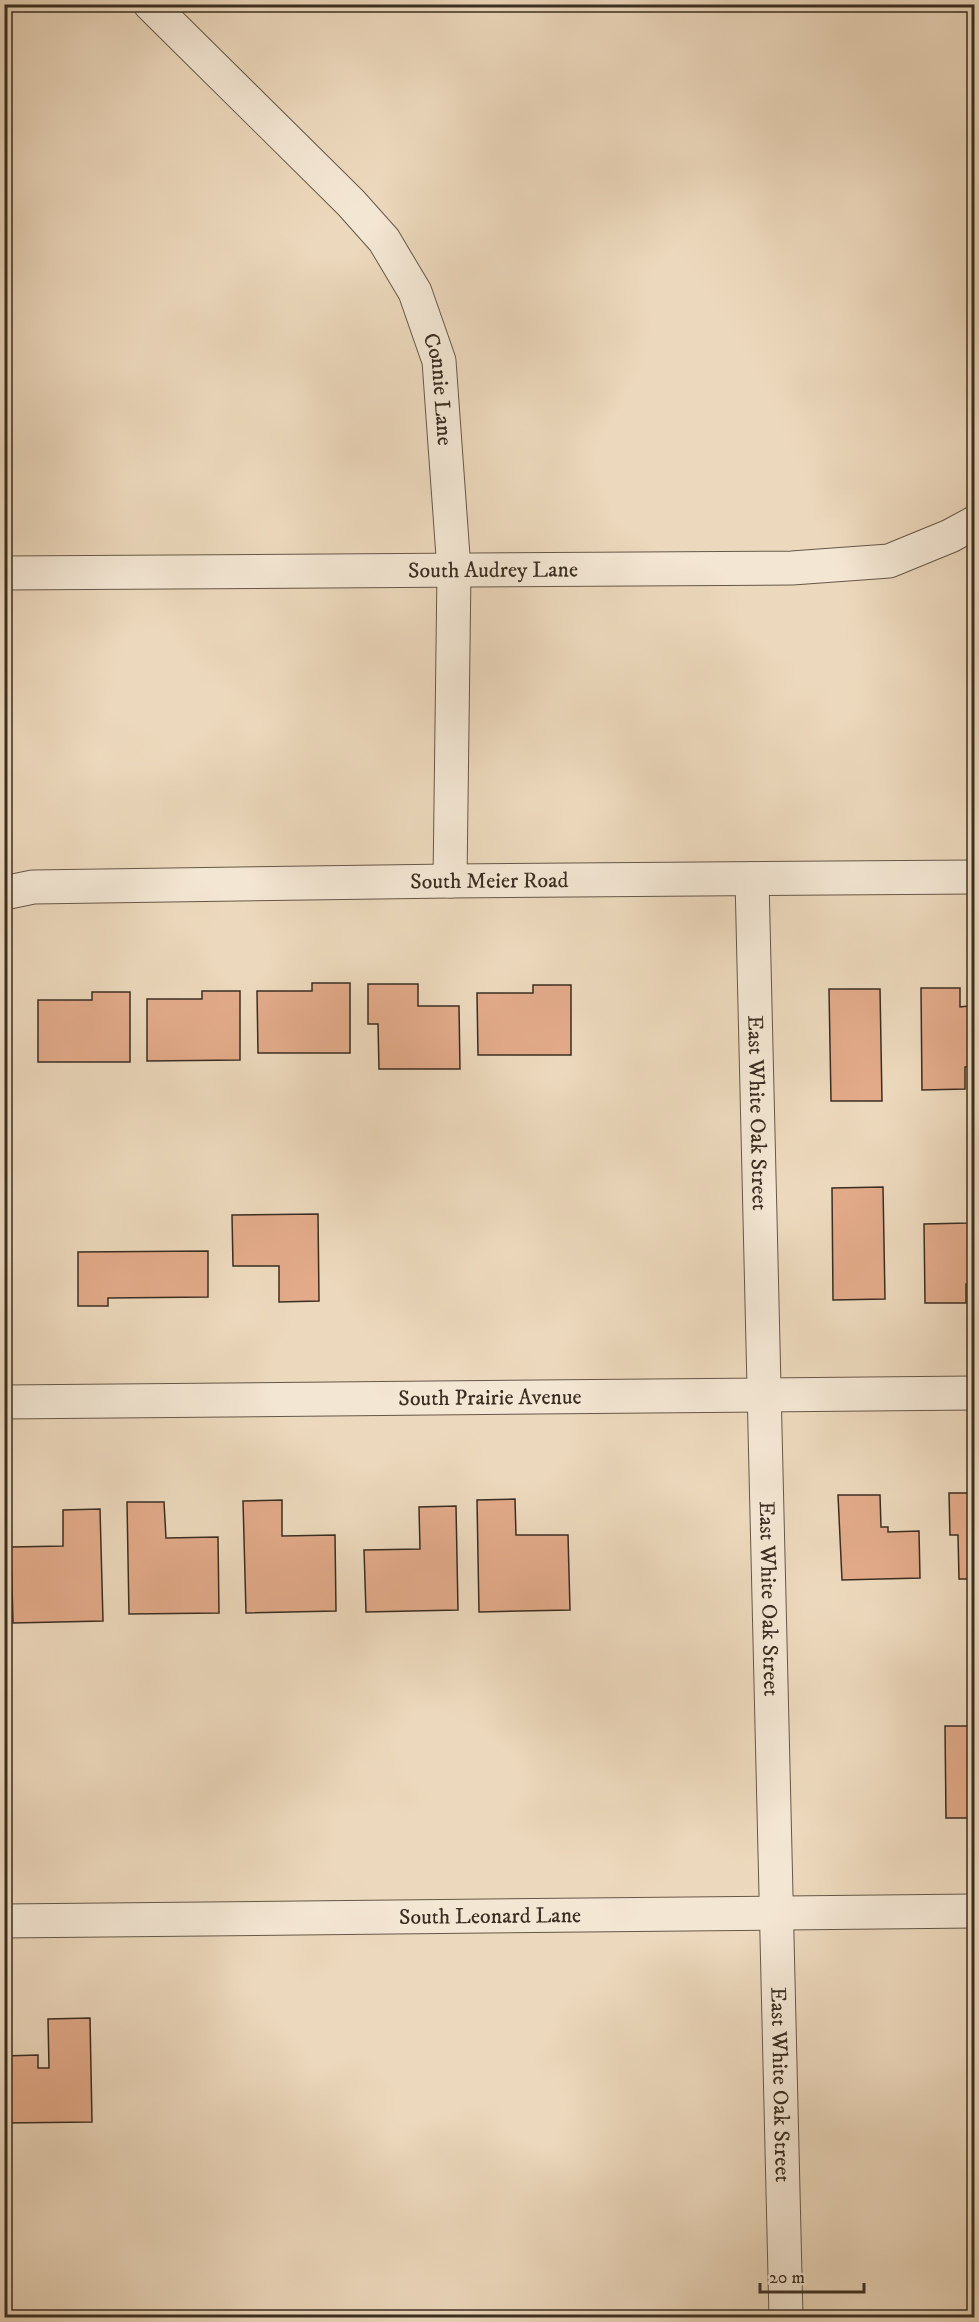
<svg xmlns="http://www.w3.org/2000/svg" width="979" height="2322" font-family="'IM FELL DW Pica',serif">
	<rect width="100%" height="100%" fill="#ecd8bc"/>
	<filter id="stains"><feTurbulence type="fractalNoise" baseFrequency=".00333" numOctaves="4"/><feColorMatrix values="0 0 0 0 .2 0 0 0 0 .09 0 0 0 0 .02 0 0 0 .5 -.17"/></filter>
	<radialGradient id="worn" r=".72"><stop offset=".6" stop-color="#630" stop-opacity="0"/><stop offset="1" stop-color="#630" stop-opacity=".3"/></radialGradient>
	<path fill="#e2aa89" stroke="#3a2e22" stroke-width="1.5" d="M312,983H350V1053H258L257,991H312Z
		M368,984H418V1006H459L460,1069H379L378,1024H368Z
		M533,985H571V1055H478L477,993H533Z
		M974,987V1067H965V1089L922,1090L921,988H960V1007L968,1006V988Z
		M829,989H880L882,1101H831Z
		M202,991H240V1060L147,1061V999H202Z
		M92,992H130V1062H38V1000H92Z
		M883,1187L885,1299L833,1300L832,1188Z
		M969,1201H974V1303L973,1284H966V1303H925L924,1224L969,1223Z
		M318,1214L319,1301L279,1302V1266H233L232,1215Z
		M208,1251V1297L108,1298V1306H78V1252Z
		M949,1493H974V1579H959L958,1535H950Z
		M838,1495H880L881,1527H888V1532L919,1531L920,1578L842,1580Z
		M515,1499L516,1535H568L570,1610L479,1612L477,1500Z
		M282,1500V1536L335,1535L336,1611L246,1613L243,1501Z
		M127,1502H164L166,1538L218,1537L219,1613L129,1614Z
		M456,1506L458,1610L366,1612L364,1550L420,1549L419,1507Z
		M100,1509L103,1621L13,1623L11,1547L63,1546V1510Z
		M945,1726H974V1818H946Z
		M90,2018L92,2122L4,2123V2056L38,2055V2068H49L48,2019Z"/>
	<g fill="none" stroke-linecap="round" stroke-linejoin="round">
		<defs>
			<g id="minor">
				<path id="s1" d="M150,4L351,203L384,240L415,292L439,361L454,570L450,881"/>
				<path id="s2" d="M4,573L792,568L889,561L950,536L974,523"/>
				<path id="s3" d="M752,879L786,2318"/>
				<path id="s4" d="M4,893L33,887L450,881L974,877"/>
				<path id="s5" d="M4,1402L974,1393"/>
				<path id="s6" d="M4,1921L974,1911"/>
			</g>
		</defs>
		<use href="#minor" stroke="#665848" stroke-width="35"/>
		<use href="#minor" stroke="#f3e6d3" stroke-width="33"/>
	</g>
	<g text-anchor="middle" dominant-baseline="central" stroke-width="6" stroke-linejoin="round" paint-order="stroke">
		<g font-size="22" fill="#3a2e22" stroke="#f3e6d3">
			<text stroke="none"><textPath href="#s1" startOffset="494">Connie Lane</textPath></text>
			<text stroke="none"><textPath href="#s2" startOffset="489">South Audrey Lane</textPath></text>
			<text stroke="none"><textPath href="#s4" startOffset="486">South Meier Road</textPath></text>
			<text stroke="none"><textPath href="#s3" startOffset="234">East White Oak Street</textPath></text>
			<text stroke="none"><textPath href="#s5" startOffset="486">South Prairie Avenue</textPath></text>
			<text stroke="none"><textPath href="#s3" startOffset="720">East White Oak Street</textPath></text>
			<text stroke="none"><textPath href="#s6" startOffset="486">South Leonard Lane</textPath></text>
			<text stroke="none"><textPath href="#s3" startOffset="1206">East White Oak Street</textPath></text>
		</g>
	</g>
	<rect width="979" height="2322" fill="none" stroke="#ecd8bc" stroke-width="24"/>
	<rect x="6" y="6" width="967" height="2310" fill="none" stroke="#3a2e22" stroke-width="3"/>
	<rect x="12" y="12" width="955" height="2298" fill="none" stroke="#3a2e22" stroke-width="1.5"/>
	<path d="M760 2283v9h104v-9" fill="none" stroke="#3a2e22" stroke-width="3"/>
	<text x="769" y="2283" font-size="18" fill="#3a2e22" stroke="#f3e6d3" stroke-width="4.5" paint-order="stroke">20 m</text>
	<rect width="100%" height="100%" filter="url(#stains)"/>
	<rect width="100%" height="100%" fill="url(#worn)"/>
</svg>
